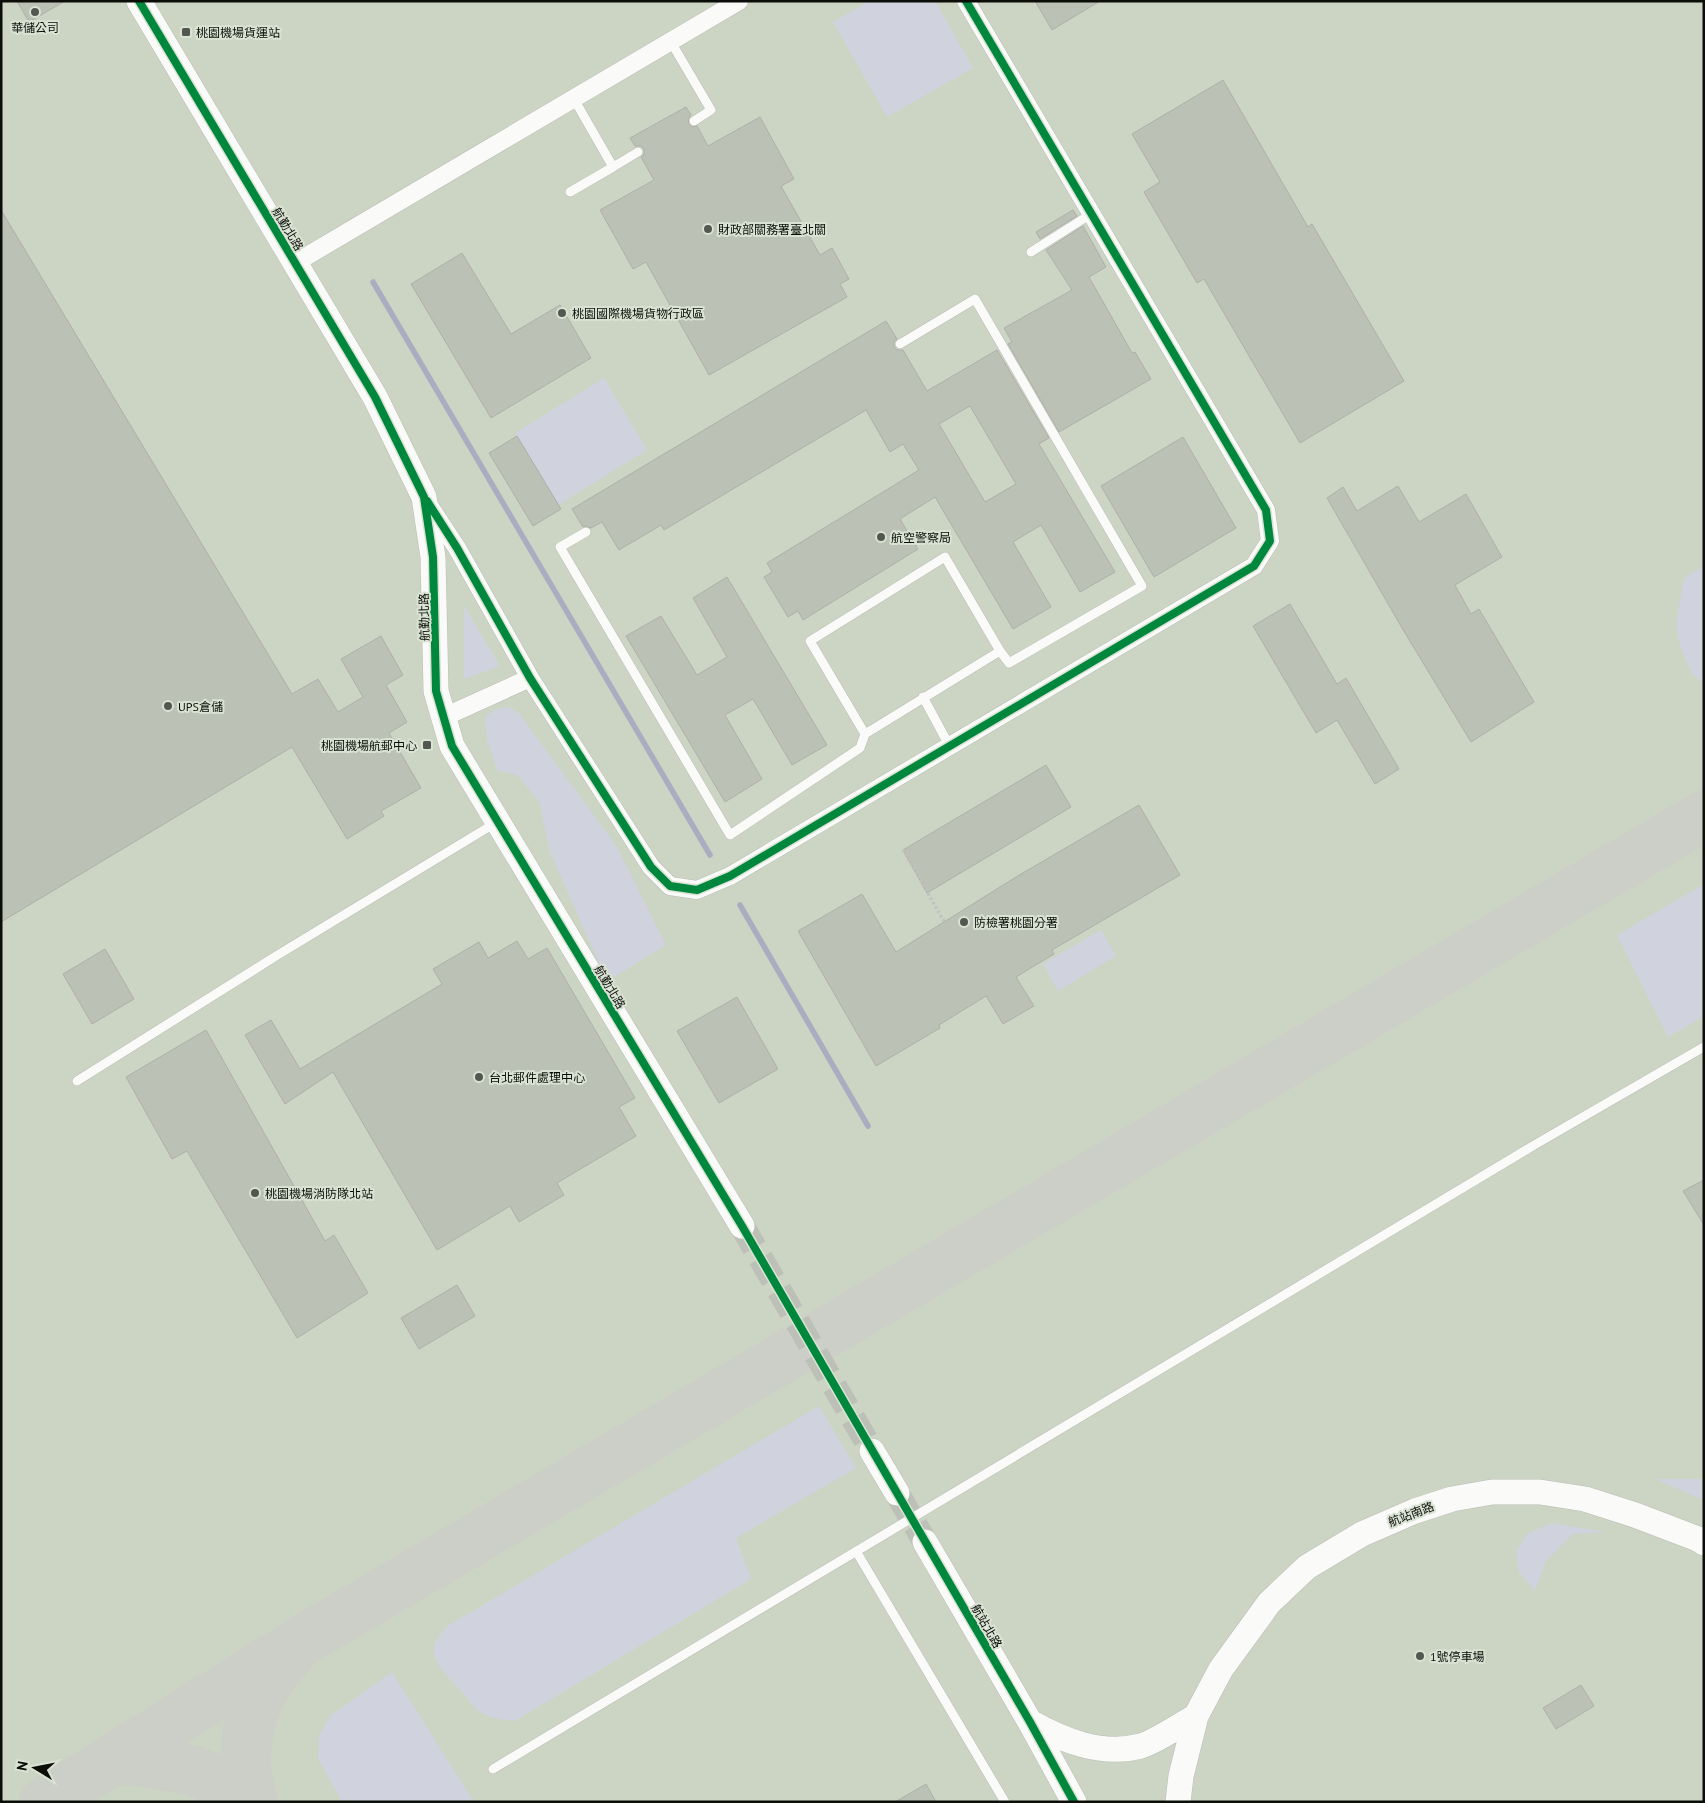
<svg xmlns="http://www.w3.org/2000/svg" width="1705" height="1803" font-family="'PT Sans','Noto Sans TC',sans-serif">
	<rect width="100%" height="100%" fill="#dbe0d6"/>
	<path fill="#ccd5c4" d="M1,1H1704V1802H1Z"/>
	<path fill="#d0d2de" d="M869,1H935L973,68L887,117L833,22Z
		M604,378L647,450L558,505L515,433Z
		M1704,566V684L1692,674L1680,646L1676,624L1684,578Z
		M464,606L500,666L464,679Z
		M507,707L518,712L617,847L666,945L607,981L550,852L540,803L517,775L498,771L487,740L485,717L494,710Z
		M1704,884V1016L1668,1037L1617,935Z
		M1101,930L1116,956L1058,991L1043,964Z
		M819,1406L856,1468L736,1538L751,1579L515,1721C504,1720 491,1719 482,1713C474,1709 467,1698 461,1691C440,1668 419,1653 449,1625Z
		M1655,1479H1704V1500Z
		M1551,1523L1606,1532L1573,1534L1546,1561L1535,1591L1519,1572L1516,1552L1527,1534Z
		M392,1672L474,1802H342L318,1758L319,1736L330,1716Z"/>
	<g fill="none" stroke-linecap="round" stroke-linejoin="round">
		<path stroke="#abacc0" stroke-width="5.5" d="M373,282L710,855
			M740,905L868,1126"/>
		<path stroke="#cccfc8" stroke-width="51" d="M115,1758C152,1763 192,1765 224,1785C231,1789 236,1796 241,1802
			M45,1802L305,1639L1704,816
			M252,1802C250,1791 247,1779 246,1767C244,1723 258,1687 289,1655"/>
	</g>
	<path fill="#bcc1b6" stroke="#adb0a9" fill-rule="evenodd" d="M17,1H65L29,22Z
		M1035,1H1100L1052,30Z
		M1223,80L1308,227L1312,224L1404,381L1300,443L1204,279L1197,283L1144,192L1160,182L1132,134Z
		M686,107L691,115L688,119L689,124L692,127L697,126L708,146L760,117L794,179L781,186L820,255L832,248L849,279L840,284L847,297L709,375L646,262L633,269L600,210L654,180L641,157L644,155V149L641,146H635L630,138Z
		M1,210L292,694L318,679L338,712L363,697L341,659L381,636L403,675L386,685L407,722L389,733L421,788L381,811L384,816L347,839L292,747L1,922Z
		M1073,210L1077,216L1040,239L1036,232Z
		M1083,226L1106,267L1089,277L1132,353L1135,352L1151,379L1059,432L1008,344L1012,342L1004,328L1072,290L1046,250Z
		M462,253L511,334L560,305L591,358L491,418L411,284Z
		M886,321L897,339L894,341V347L897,350H903L927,391L997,350L1049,438L1039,444L1115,572L1080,592L1041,525L1013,542L1051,607L1013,629L935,497L900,519L918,549L803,620L798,611L788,617L764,577L772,572L767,563L919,470L903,444L890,452L866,410L664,530L661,525L619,550L602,522L591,528L586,526L583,527L572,509ZM970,406L1016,484L985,502L939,424Z
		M517,436L561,509L533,526L489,453Z
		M1183,437L1236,528L1154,577L1101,486Z
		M1398,486L1419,522L1466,494L1502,557L1455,585L1471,614L1479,609L1534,702L1471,742L1402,628L1327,498L1343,487L1357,511Z
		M727,577L827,745L792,765L753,699L725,715L762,779L725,802L626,636L661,616L697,675L727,657L693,598Z
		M1290,604L1337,684L1346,678L1399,769L1375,784L1337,720L1316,733L1253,626Z
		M1046,765L1071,807L927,893L903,850Z
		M1139,805L1180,875L1052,950L1054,954L1016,977L1034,1006L1003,1024L986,996L939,1025L940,1028L876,1066L798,931L862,894L896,952L1016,877Z
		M517,941L528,959L547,948L635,1098L619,1107L636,1136L557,1183L564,1195L519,1222L510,1206L437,1250L333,1072L285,1104L245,1035L271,1020L300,1069L442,984L433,969L479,942L488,958Z
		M105,949L134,999L92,1024L63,974Z
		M737,997L778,1069L719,1103L677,1031Z
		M206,1030L325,1241L334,1235L368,1293L297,1338L187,1151L172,1159L126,1077Z
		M1704,1180V1225L1683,1191Z
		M457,1285L475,1316L419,1349L401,1318Z
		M1581,1685L1594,1706L1556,1729L1543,1708Z
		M926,1784L936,1802H895Z"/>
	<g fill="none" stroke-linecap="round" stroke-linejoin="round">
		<path stroke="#bcc0b7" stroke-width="25" stroke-dasharray="25 12" stroke-linecap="butt" d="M742,1226L872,1451
			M897,1493L925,1542"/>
		<defs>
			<path id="lane" d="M671,42L711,110L694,121
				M574,99L613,167L638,152
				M570,192L613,167
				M1031,252L1091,214
				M900,344L975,299L1142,586L1009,663L1000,651
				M586,532L560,547L730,835L860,748L865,734
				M945,557L1000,651L865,734L810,641Z
				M923,697L950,747
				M77,1081L276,956L497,822
				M856,1551L1005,1802
				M493,1769L1536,1144L1704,1047"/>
			<path id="street" d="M295,263L739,1
				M428,504L457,548L530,678L651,867L670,886L697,890L730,876L1254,566L1270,541L1266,510L966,1
				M444,717L530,678"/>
			<path id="secondary" d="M139,1L375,397L424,497L433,557L436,691L452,746L742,1226
				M872,1451L897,1493
				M925,1542L1030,1722L1074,1802
				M1030,1722C1064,1741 1101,1756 1141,1746C1155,1742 1182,1724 1196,1716
				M1178,1802L1181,1776L1196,1716L1221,1669L1269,1603L1307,1567L1362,1534L1415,1511L1452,1499L1492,1492H1540L1585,1499L1635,1515L1698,1539L1704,1543"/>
		</defs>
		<use href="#lane" stroke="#babdb6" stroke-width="10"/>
		<use href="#street" stroke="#babdb6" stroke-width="19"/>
		<use href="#secondary" stroke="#babdb6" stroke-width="26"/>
		<path stroke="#bfc1be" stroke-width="3" stroke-dasharray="2.5 2.5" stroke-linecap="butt" d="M903,850L945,923"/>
		<use href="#lane" stroke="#fafaf9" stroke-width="9"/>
		<use href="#street" stroke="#fafaf9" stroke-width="18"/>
		<use href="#secondary" stroke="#fafaf9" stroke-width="25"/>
		<defs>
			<path id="cycleway" d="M139,1L375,397L424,497L433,557L436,691L452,746L742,1226L1030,1722L1074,1802
				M427,501L457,548L530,678L651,867L670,886L697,890L730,876L1254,566L1270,541L1266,510L966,1"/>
		</defs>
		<use href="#cycleway" stroke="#dae3d3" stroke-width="11"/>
		<use href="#cycleway" stroke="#00873e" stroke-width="8"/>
	</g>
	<g fill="#535750" stroke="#dae3d3" stroke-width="2">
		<circle cx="35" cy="12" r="5"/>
		<rect x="181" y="27" width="10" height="10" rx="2.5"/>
		<circle cx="708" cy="229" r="5"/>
		<circle cx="562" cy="313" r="5"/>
		<circle cx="881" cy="537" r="5"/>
		<circle cx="168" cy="706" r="5"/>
		<rect x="422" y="740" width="10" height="10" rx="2.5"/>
		<circle cx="964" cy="922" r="5"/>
		<circle cx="479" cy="1077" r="5"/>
		<circle cx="255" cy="1193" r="5"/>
		<circle cx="1420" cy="1656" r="5"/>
	</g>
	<g text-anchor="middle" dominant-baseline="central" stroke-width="4" stroke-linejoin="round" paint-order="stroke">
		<g font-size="12" fill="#0a0d08" stroke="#dae3d3" text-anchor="start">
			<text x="35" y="27" text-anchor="middle">華儲公司</text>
			<text x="196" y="32">桃園機場貨運站</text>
			<text x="718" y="229">財政部關務署臺北關</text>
			<text x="572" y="313">桃園國際機場貨物行政區</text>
			<text x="891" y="537">航空警察局</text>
			<text x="178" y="706">UPS倉儲</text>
			<text x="417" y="745" text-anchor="end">桃園機場航郵中心</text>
			<text x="974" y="922">防檢署桃園分署</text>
			<text x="489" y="1077">台北郵件處理中心</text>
			<text x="265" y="1193">桃園機場消防隊北站</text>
			<text x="1430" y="1656">1號停車場</text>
		</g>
		<g font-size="12" fill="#0a0d08" stroke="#dae3d3">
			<text transform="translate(288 229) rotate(59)">航勤北路</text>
			<text transform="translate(424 617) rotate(-91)">航勤北路</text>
			<text transform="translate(610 987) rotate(59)">航勤北路</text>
			<text transform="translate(1411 1514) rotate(-21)">航站南路</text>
			<text transform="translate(987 1626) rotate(60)">航站北路</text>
		</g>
	</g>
	<rect width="1705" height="1803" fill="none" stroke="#0a0d08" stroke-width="5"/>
	<g transform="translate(35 1768) rotate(280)" stroke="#dae3d3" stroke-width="4" paint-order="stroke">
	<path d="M0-4L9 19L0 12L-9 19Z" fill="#0a0d08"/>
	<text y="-8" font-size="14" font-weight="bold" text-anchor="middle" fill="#0a0d08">N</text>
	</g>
</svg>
